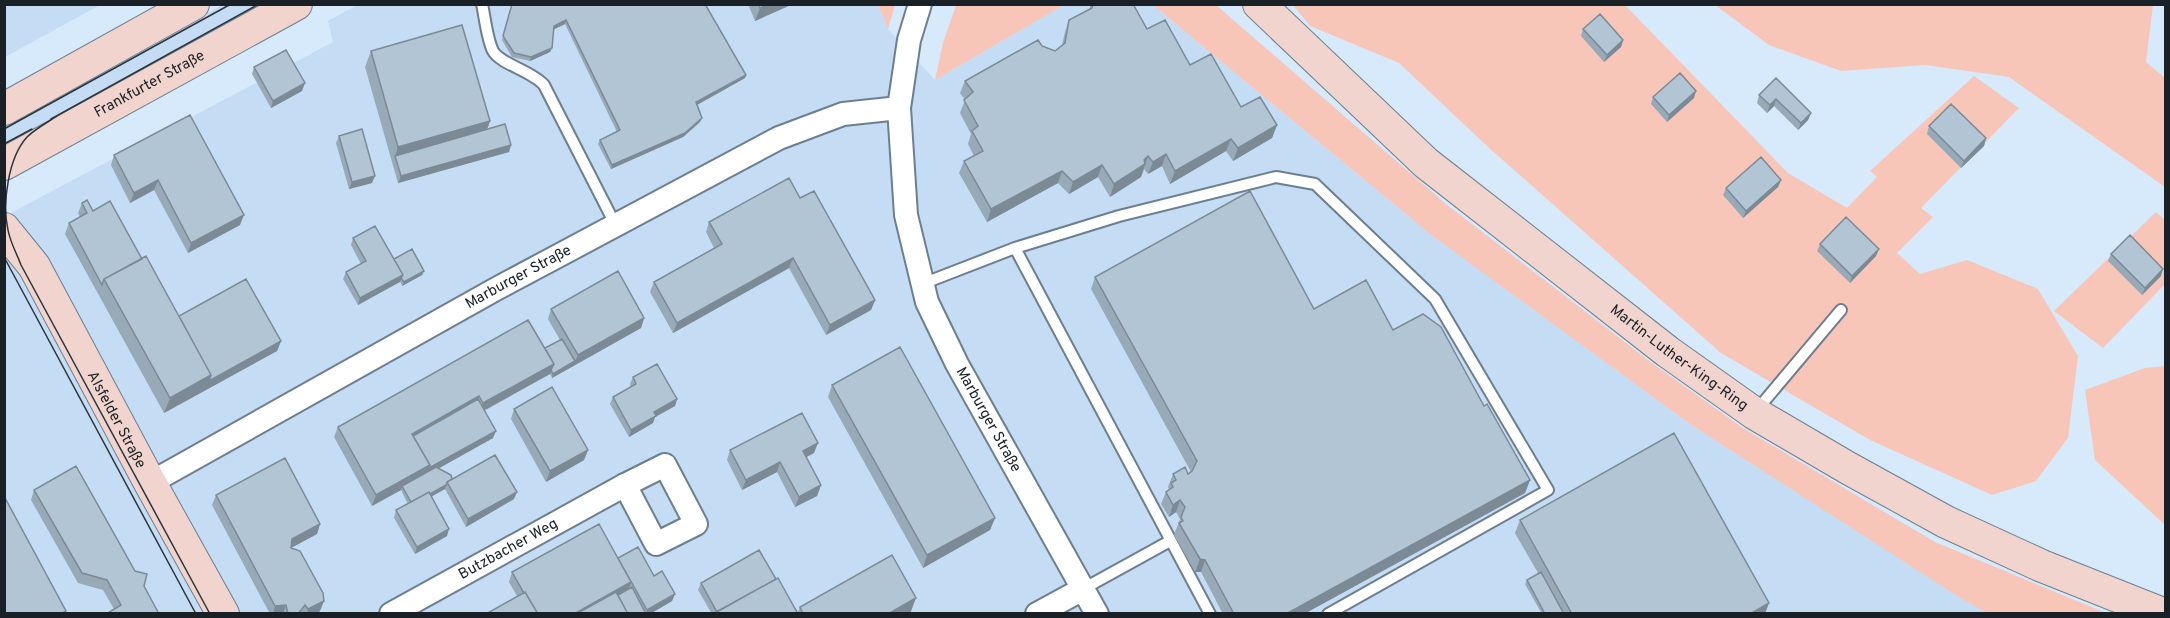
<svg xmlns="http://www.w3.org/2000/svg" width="2170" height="618" font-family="Overpass,sans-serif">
	<rect width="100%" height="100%" fill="#d6eafb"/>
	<path fill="#c4ddf4" d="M5,4H100V5L5,57Z
		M359,4L878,5L888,29L935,80L1064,5H1153L1424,229L1690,424L1987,613L5,614V216L333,42L328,21Z
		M222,5H268L5,150L4,124Z"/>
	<path fill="#f8c6b9" d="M878,5H895L888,29Z
		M956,5V4L1064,5L935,80L943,43Z
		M1153,5H1216L1446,204L1652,363L1743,428L1935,542L2106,613H1987L1962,599L1690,424L1430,234Z
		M1293,5H1625L1788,173L1847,208L1877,177L1870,171L1974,76L2019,108L1921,208L1933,217L1897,253L1920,274L1967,260L2038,289L2078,356L2068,438L2036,481L1992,495L1870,440L1721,353L1488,147L1399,63L1310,26Z
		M1715,5H2153L2146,62L2165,78V187L2009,77L1925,65L1841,71L1769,45Z
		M2156,212L2165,220V284L2103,348L2054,311Z
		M2165,366H2166L2165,525L2095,460L2085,390L2145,368Z"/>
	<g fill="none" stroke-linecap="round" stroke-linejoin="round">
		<defs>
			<path id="lane" d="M482,4C485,18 487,39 493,51C500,64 532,71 544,85L615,224
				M1015,248L1210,614
				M922,284L1015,248L1119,216L1276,177L1315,184L1435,299L1548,490L1328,614
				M1756,411L1841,310
				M1083,589L1170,541"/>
			<g id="street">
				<path id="s1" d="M920,4L909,40L899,108L906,215L927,302L957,364L1097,614"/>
				<path d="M665,465L696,524L656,544L625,485Z"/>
				<path id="s2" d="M150,483L496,289L779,138L843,114L899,108"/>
				<path id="s3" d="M391,614L625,485"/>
				<path d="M1037,614L1083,589"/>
			</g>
			<g id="secondary">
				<path id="s4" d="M1259,4L1426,163L1668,352L1754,413L1848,468L1946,522L2042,566L2163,614"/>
				<path d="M4,109L193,4"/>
				<path id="s5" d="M4,164L296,4"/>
				<path id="s6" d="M4,229L34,266L150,483L223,614"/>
			</g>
		</defs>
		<use href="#lane" stroke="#6d7f8e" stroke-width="14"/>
		<use href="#street" stroke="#6d7f8e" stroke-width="26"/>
		<use href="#secondary" stroke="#6d7f8e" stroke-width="34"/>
		<use href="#lane" stroke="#fff" stroke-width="10"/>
		<use href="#street" stroke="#fff" stroke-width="22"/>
		<use href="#secondary" stroke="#f1d4cd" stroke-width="32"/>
		<path stroke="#2c353c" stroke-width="1.5" d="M57,116C48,122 35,129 27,137C8,158 2,204 8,230C10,242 17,254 21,265L210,614
			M51,119L259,4
			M4,129L231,4
			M4,144L32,129
			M4,257L196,614"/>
	</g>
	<path fill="#98a9b7" d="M512,4H705L746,75L745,78L697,105L700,122L683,137L611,169L598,144L600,140L617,132L565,24L553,30L550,52L530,61L512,57L502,40Z
		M748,4H793L755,21Z
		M1091,4H1133L1147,29L1241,107L1277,125L1272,138L1233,161L1226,151L1170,184L1162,166L1148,174L1144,169L1141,177L1110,197L1098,177L1069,194L1058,183L987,222L959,173L964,161L974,156L968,144L971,134L960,113L965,100L960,93L965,81L1042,46L1055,51L1062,45L1065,32L1069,20L1089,10Z
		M1583,29L1623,40L1621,47L1604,62L1581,36Z
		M371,51L490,121L487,130L511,145L509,152L398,183L365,67Z
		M254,67L302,91L271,108L252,74Z
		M1776,78L1811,113L1808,120L1798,130L1774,106L1767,113L1757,103L1759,95Z
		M1653,97L1694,98L1667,122L1651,104Z
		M1929,126L1986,138L1984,146L1961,168L1927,134Z
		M339,136L372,183L349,189L336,143Z
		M114,155L240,225L188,253L154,190L130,203L111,165Z
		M1781,180L1778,187L1743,218L1723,195L1726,188Z
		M800,198L875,300L871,310L826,335L789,268L673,333L650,292L654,282L714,248L706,232L709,222Z
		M82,203L93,211L142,259L179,316L281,341L277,351L164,413L65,234L69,223L80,217L78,213Z
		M353,238L394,259L424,271L422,275L402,286L400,281L358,305L343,279L346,272L361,264L351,245Z
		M1820,244L1876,256L1850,283L1817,251Z
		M2111,254L2161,276L2142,295L2108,261Z
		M1095,277L1314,309L1393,330L1484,406L1530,480L1525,493L1304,614H1223L1201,572H1195L1174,535L1180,519L1176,512L1169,517L1161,504L1166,492L1169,490L1168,487L1173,474H1188L1191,472L1091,289Z
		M551,309L644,318L641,328L552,378L550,374L484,411L493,438L438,469L452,479L514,499L466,527L445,489L431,497L447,536L415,554L394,518L396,510L408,504L401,490L372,506L334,437L338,427L545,348L560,340L548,319Z
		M633,377L677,399L675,406L655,417L653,423L629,437L610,404L613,397L631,387L630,384Z
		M832,385L995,518L990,530L923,568L828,397Z
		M514,409L588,450L584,460L546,482L511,419Z
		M730,450L814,453L806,457L821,485L817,496L795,507L777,472L742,490L727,460Z
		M34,490L144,586L159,614L114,609L103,590L78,583L31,500Z
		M216,495L320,524L317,534L291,548L320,611L316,614H270L212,505Z
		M1520,520L1765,614H1542L1525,584L1527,580L1538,573L1515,533Z
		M618,558L654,576L675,594L672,601L650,614L517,596L509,582L512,572Z
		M776,579L798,612L800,607L910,614H712L698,590L701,583Z"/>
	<path fill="#7c8a95" d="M768,4H793L755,21L760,8Z
		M566,20L565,24L552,30L554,26Z
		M1623,40L1621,47L1604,62L1607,55Z
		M552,48L550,52L530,61L531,57Z
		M746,75L745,78L695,106L696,102Z
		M305,83L302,91L271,108L273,101Z
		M1696,91L1694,98L1667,122L1669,115Z
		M1776,99L1774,106L1767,113L1770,105Z
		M1811,113L1808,120L1798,130L1801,123Z
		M702,118L700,122L683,137L611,169L612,165Z
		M490,121L484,137L395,156L398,147Z
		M1277,125L1272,138L1233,161L1238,148Z
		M1986,138L1984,146L1961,168L1964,161Z
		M1231,139L1226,151L1170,184L1175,171Z
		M511,145L509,152L398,183L401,176Z
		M1166,154L1162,166L1148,174L1153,162Z
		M1148,156L1141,177L1110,197L1114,184Z
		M1102,165L1098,177L1069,194L1073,182Z
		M1062,171L1058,183L987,222L991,209Z
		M375,176L372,183L349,189L352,182Z
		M158,180L154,190L130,203L134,193Z
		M1781,180L1778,187L1743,218L1746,211Z
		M244,215L240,225L188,253L191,243Z
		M1879,249L1876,256L1850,283L1852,276Z
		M793,258L789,268L673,333L677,323Z
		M2163,269L2161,276L2142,295L2145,288Z
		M424,271L422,275L402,286L404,282Z
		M403,275L400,282L358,305L360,298Z
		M875,300L871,310L826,335L830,325Z
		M644,318L641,328L552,378L553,374L575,361L578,355Z
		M281,341L277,351L164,413L170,398L211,375Z
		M554,364L550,374L479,413L483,403Z
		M479,396L475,407L414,441L412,434Z
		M677,399L675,406L655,417L653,423L629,437L631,430L654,412Z
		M496,431L493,438L403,488L402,486L401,490L372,506L376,495L430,465Z
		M818,443L814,453L799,461L803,451Z
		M588,450L584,460L546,482L550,471Z
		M780,462L777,472L742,490L746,480Z
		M1530,480L1525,493L1304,614H1286Z
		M446,485L445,489L410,508L412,504Z
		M821,485L817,496L795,507L799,497Z
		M517,492L514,499L466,527L468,519Z
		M1180,500L1176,512L1169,517L1173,505Z
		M995,518L990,530L923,568L927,555Z
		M320,524L317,534L289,549L292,539Z
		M449,529L447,536L415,554L417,547Z
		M1200,559L1205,560L1201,572H1195Z
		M631,582L628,592L588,614H574Z
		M675,594L672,601L650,614H646L647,610Z
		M916,598L910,614H888Z
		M324,601L320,611L316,614H307L308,609Z
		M1769,603L1765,614H1750Z
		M286,605L283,614H273L275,606Z"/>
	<path fill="#b1c5d5" stroke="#7c8a95" stroke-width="1.5" d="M512,4H705L746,75L696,102L702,118L685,133L612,165L600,140L620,130L566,20L554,26L552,48L531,57L514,53L503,36Z
		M758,4H768L760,8Z
		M1093,4H1133L1147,29L1165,20L1190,65L1211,54L1241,107L1260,97L1277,125L1238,148L1231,139L1175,171L1166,154L1153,162L1148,156L1144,160L1145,164L1114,184L1102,165L1073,182L1062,171L991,209L964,161L983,151L972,131L978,126L964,100L973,92L965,81L1038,40L1042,46L1055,51L1065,43L1069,20L1092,8Z
		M1600,14L1623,40L1607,55L1583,29Z
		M462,25L490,121L398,147L371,51Z
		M286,50L305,83L273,101L254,67Z
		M1680,73L1696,91L1669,115L1653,97Z
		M1776,78L1811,113L1801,123L1776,99L1770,105L1759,95Z
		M1951,104L1986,138L1964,161L1929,126Z
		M190,115L244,215L191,243L158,180L134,193L114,155Z
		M505,124L511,145L401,176L395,156Z
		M362,129L375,176L352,182L339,136Z
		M1761,157L1781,180L1746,211L1726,188Z
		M789,178L800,198L814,191L875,300L830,325L793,258L677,323L654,282L722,244L709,222Z
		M1250,191L1314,309L1366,280L1393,330L1423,314L1441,327L1484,406L1487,404L1530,480L1286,614H1234L1205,560L1200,559L1179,523L1183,521L1181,517L1185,507L1180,500L1173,505L1166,492L1173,487L1171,483L1176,480L1173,474L1185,467L1188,474L1192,471L1197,461L1095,277Z
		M87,200L93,211L110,201L142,259L104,279L102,285L69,223L87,213L82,203Z
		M1846,217L1879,249L1852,276L1820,244Z
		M375,226L403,275L360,298L346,272L366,261L353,238Z
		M2130,235L2163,269L2145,288L2111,254Z
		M412,249L424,271L404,282L401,278L403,275L394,259Z
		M146,256L211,375L170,398L104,279Z
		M618,271L644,318L578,355L551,309Z
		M246,279L281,341L209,381L211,375L179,316Z
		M528,320L554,364L483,403L479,396L412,434L430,465L376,495L338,427Z
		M562,339L575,361L553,374L551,370L554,364L545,348Z
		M900,347L995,518L927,555L832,385Z
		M657,364L677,399L654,412L656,416L631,430L613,397L636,384L633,377Z
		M552,387L588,450L550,471L514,409Z
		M478,399L496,431L429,468L430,465L413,436Z
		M802,413L818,443L803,451L821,485L799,497L780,462L746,480L730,450Z
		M1674,433L1769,603L1750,614H1572L1520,520Z
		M495,455L517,492L468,519L447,482Z
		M285,458L320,524L292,539L291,548L300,551L323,593L324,601L308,609L305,605L298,614H288L286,605L275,606L216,495Z
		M76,466L135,571L147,574L144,586L159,614H106L121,605L107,580L82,573L34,490Z
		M436,467L451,475L452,479L447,482L446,485L430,494L429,492L411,502L402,486Z
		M429,492L449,529L417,547L396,510Z
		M4,496L66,611L61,614H4Z
		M599,524L631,582L574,614H538L525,592L524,593L512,572Z
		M638,547L654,576L662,571L675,594L647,610L618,558Z
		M759,550L776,579L717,612L701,583Z
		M892,555L916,598L888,614H803L800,607Z
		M1541,572L1564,614H1545L1527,580Z
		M778,578L798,614H716V612Z
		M632,587L646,614H628L618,595Z
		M525,592L538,614H486Z
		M616,592L628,614H576Z"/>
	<g text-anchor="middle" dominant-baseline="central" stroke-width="4.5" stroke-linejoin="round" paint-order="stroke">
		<g font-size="15" fill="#192026" stroke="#fff">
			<text stroke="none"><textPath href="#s5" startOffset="166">Frankfurter Straße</textPath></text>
			<text stroke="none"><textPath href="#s2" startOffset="422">Marburger Straße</textPath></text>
			<text stroke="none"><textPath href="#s4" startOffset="550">Martin-Luther-King-Ring</textPath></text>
			<text stroke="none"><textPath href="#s6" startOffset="222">Alsfelder Straße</textPath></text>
			<text stroke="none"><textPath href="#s1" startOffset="436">Marburger Straße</textPath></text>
			<text stroke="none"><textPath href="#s3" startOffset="134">Butzbacher Weg</textPath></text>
		</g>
	</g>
	<rect width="2170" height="618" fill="none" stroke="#192026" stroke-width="12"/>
</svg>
